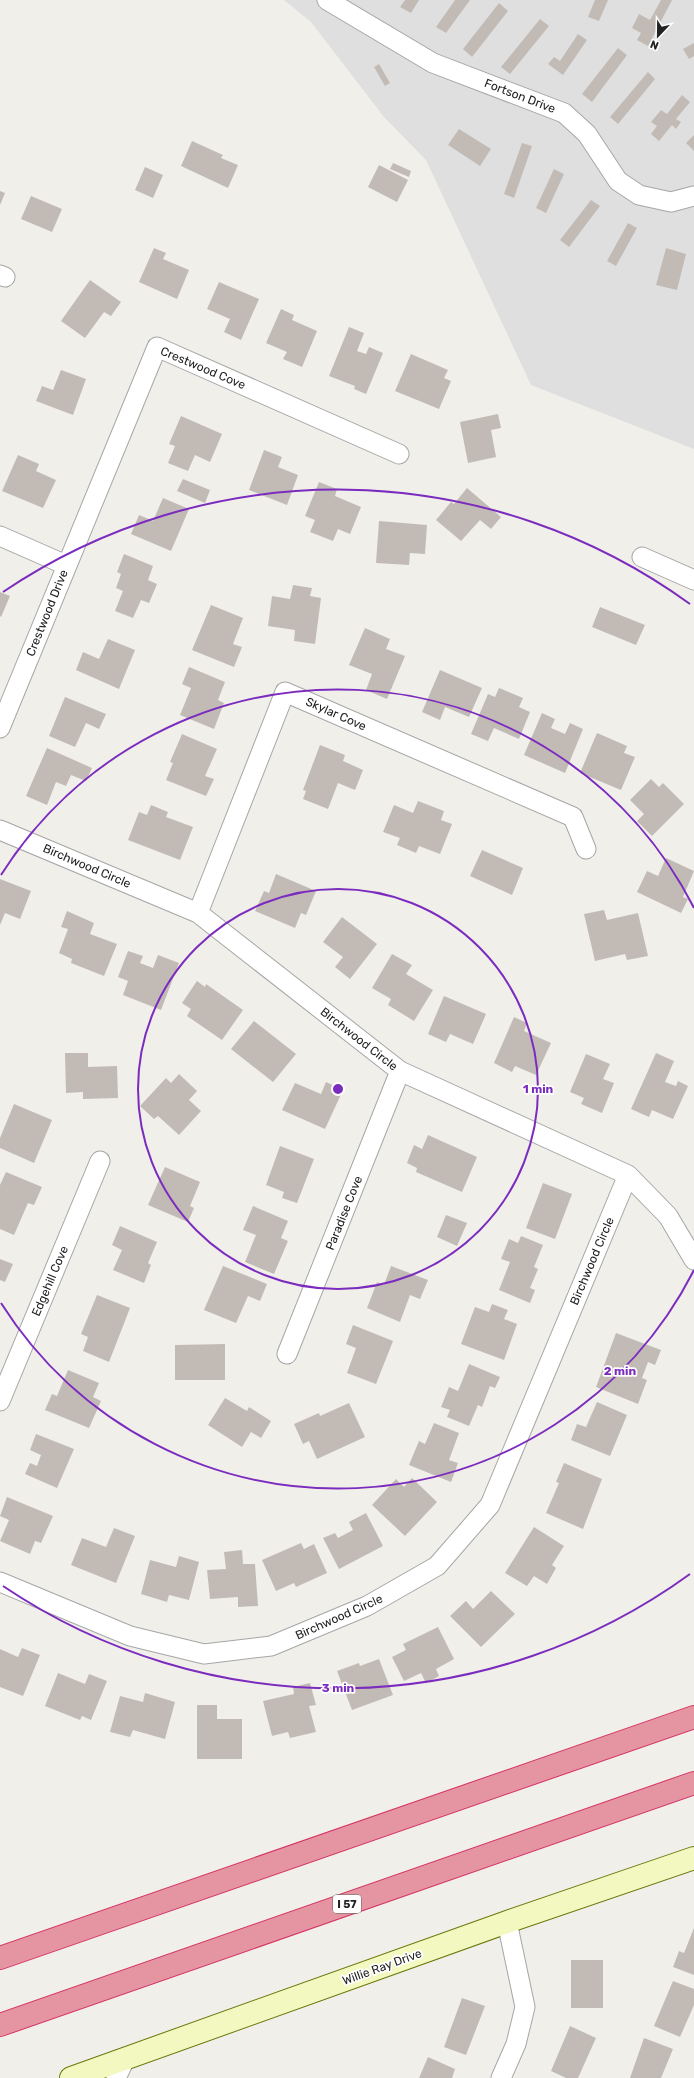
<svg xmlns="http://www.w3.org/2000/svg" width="694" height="2078" font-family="Rubik,sans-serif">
	<rect width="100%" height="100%" fill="#f1efe9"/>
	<path fill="#e0dfdf" d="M284,0H694V449L531,385L426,160L384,117L311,22Z"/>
	<path fill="#c2bbb5" d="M405,0H419L411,13L400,7Z
		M455,0H470L446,33L436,27Z
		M595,0H608L599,21L588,17Z
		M661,0H672L648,46L637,40L641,33L632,28L639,14L650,20Z
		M499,3L508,11L472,57L463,49Z
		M540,19L549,26L510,74L501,67Z
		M578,34L587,40L563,75L548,64L554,57L560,61Z
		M694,43V56L689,59L683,49Z
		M618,48L627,55L592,102L582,94Z
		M379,64L390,83L385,86L374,67Z
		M648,72L655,79L618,124L610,117Z
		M682,95L690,102L676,119L681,122L676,129L672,125L659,141L651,134L657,126L651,122L661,110L667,114Z
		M459,129L491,149L480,166L448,145Z
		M694,135V151L686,143Z
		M192,141L223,155L221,158L238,165L228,188L181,166Z
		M522,143L532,146L514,198L504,194Z
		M393,163L411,171L409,177L390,169Z
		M379,165L408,180L397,202L368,187Z
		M145,167L163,175L153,198L135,190Z
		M554,169L564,174L546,213L536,208Z
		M0,191L5,193L0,205Z
		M31,196L62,209L52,232L21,219Z
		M591,200L600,206L569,247L560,240Z
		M628,223L637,228L616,266L607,261Z
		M154,248L166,253L163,259L189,270L177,299L139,282Z
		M666,248L686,254L677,290L656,285Z
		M90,280L121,302L111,316L104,312L85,338L61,321Z
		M219,282L259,299L241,340L224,332L230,319L207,309Z
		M281,309L294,315L292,320L317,331L302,367L283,359L287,352L266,343Z
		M349,327L364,333L357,351L366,354L369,347L383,353L366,394L354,389L355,386L329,376Z
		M411,354L448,370L444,378L451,381L439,409L395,391Z
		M61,370L86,379L73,415L36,401L42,386L53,390Z
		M498,414L501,428L491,430L496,457L468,463L460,422Z
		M181,416L222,434L210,462L195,455L188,471L168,463L175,446L169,444Z
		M264,450L282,457L278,467L298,475L287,505L249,490Z
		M18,455L39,464L36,471L56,480L43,508L2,491Z
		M183,479L210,490L205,503L177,491Z
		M319,482L337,489L335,496L361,507L350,534L338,529L333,541L310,532L315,520L305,516Z
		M467,488L501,517L491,529L480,520L461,541L436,520L451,502L454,504Z
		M163,498L189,509L171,551L131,534L139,515L153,521Z
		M379,521L427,525L425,554L410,553L409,565L376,563Z
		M124,554L153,566L148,580L157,584L149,603L141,600L133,618L115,611L123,591L116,588L121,574L117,572Z
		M293,585L312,588L310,596L321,598L315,644L294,641L295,630L268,626L272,596L290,599Z
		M0,592L10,596L1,617L0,616Z
		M211,605L243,618L233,644L242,647L234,667L192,650Z
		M600,607L645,625L636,645L592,627Z
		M365,628L390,639L386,649L405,656L387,699L366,690L372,674L349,665Z
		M108,639L135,650L119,689L76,670L83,652L99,659Z
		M189,667L225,682L218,700L224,703L214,729L180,715L191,688L182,684Z
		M440,670L482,688L469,717L445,707L440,720L422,712Z
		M499,688L523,698L519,707L530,712L519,739L494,728L488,741L471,734L488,694L495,697Z
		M65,697L106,714L99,729L86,723L75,747L49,736Z
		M542,713L555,719L551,728L565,734L570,723L583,729L565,773L524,755Z
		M597,733L627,746L624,753L635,757L621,790L580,773Z
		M182,734L217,749L205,776L214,779L206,796L166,780L173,763L170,762Z
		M320,745L345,755L343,761L363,770L355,790L338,783L328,809L303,799L306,791L303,790Z
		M47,748L92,768L86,781L71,775L66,786L56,782L47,805L26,796Z
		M651,779L659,787L663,783L684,804L652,836L637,821L644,814L630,800Z
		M418,801L444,811L441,820L452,824L440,854L419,846L416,853L397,845L400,838L383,832L394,805L413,813Z
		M151,805L168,812L166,817L193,827L180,860L128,840L139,812L147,815Z
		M482,850L523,868L512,895L470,876Z
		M666,858L694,871L683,897L688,899L681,913L637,892L647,871L658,876Z
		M276,874L316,891L306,915L301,913L295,928L255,911L264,891L269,893Z
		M0,879L31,891L20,919L5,913L0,925Z
		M604,910L607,920L638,913L648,956L627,960L625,954L595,961L584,914Z
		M67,911L94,923L90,934L117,944L104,976L71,963L72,959L59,953L68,929L61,927Z
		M342,917L377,944L350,979L335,967L343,957L323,942Z
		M128,951L143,956L140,963L153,968L158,955L179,963L161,1010L123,995L128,981L118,977Z
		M392,954L412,965L406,974L433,990L414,1021L388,1005L391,999L372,988Z
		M197,981L205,987L206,984L243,1010L222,1040L187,1016L191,1009L182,1003Z
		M444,996L486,1014L473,1044L450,1034L446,1042L428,1034Z
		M514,1017L527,1023L524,1031L551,1043L536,1075L515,1066L512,1072L494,1063Z
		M254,1021L296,1054L273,1082L231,1049Z
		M65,1053H88V1067L117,1066L118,1098L83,1099V1092L66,1093Z
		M656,1053L674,1061L665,1082L676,1086L678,1081L688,1086L673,1119L652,1110L649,1117L631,1109Z
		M586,1054L610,1064L603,1079L614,1083L602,1113L581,1104L584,1098L570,1092Z
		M179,1074L197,1091L189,1100L201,1111L179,1135L158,1116L154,1119L140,1106L166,1078L171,1083Z
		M326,1082L343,1090L325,1129L282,1110L295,1083L321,1094Z
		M14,1104L52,1120L34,1163L0,1148V1138Z
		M428,1135L477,1157L462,1192L416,1172L417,1168L407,1163L414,1145L422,1149Z
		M280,1146L314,1159L297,1203L282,1198L284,1192L266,1185Z
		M165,1167L200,1182L190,1206L194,1208L188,1222L148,1205Z
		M6,1172L42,1187L34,1205L28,1203L14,1235L0,1229V1185Z
		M543,1183L572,1194L555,1239L526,1228Z
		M253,1206L288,1221L281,1238L288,1241L274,1274L245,1262L256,1235L243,1230Z
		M446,1215L467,1223L457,1246L437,1237Z
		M120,1226L157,1242L148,1263L151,1265L144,1283L113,1270L122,1250L112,1245Z
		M521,1236L543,1245L534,1267L538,1269L530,1288L535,1290L530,1303L499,1290L510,1262L501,1259L509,1239L518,1243Z
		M0,1259L13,1264L5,1282L0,1280Z
		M223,1266L267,1284L260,1301L248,1296L236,1323L204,1310Z
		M391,1266L428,1280L420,1299L410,1295L400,1322L367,1308L377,1282L384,1285Z
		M97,1295L130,1308L109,1362L83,1351L88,1337L81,1334Z
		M492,1304L508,1310L504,1319L517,1324L504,1360L461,1344L475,1307L489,1312Z
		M353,1325L393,1341L376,1384L347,1373L356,1348L346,1344Z
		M616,1333L661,1350L655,1365L648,1362L642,1378L647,1380L638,1404L596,1387Z
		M225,1344V1380H175V1345Z
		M469,1364L500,1377L495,1388L490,1386L482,1407L478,1405L469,1426L447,1417L450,1410L441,1407L449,1387L458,1391Z
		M68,1370L99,1383L93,1397L101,1401L89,1428L45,1410L52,1394L57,1396Z
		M225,1398L247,1411L249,1407L271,1421L261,1438L251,1432L242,1447L208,1425Z
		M597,1402L627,1415L610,1456L571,1440L577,1424L586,1427Z
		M349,1403L365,1437L317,1459L309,1441L303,1444L294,1424L319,1413L320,1416Z
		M434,1423L459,1433L449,1460L458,1463L451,1482L409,1465L419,1441L425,1444Z
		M36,1434L74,1449L57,1488L25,1474L30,1463L37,1466L41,1455L30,1450Z
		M564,1463L602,1479L583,1529L546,1513L559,1483L556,1482Z
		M412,1478L437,1502L405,1536L372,1505L396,1479L404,1487Z
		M7,1497L53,1516L41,1543L35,1541L30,1554L0,1541L9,1520L0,1516Z
		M366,1513L383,1546L339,1569L323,1538L335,1533L338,1538L353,1530L349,1522Z
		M534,1527L564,1546L552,1565L556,1568L547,1584L534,1576L527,1586L505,1573Z
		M114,1528L135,1536L116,1583L71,1565L82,1538L106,1547Z
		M301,1543L304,1549L314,1544L327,1573L296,1587L294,1583L276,1591L262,1560Z
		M242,1550L243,1564H255L258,1606L238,1607V1597L210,1599L207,1570L226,1569L224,1552Z
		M179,1556L199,1562L189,1600L169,1595L167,1602L141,1594L150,1560L176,1567Z
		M491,1591L515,1614L481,1647L450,1616L466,1601L473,1609Z
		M438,1627L454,1659L436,1669L439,1676L426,1683L421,1673L404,1681L392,1657L406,1650L403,1644Z
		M22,1648L40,1655L23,1696L0,1687V1649L18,1657Z
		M379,1659L393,1695L352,1710L337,1671L359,1663L360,1666Z
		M58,1673L85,1684L89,1674L107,1681L91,1720L82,1716L80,1720L45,1706Z
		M310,1683L316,1705L309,1706L316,1732L290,1738L288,1732L272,1736L263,1701L294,1694L293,1687Z
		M145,1693L175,1702L165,1739L133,1730L130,1737L110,1732L120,1696L143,1702Z
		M197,1705H217V1719H242V1759H197Z
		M694,1928V1975L673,1967L679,1951L684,1953Z
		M571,1960H603V2008H571Z
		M673,1981L694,1989V2005L680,2037L654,2026Z
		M462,1998L485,2006L466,2055L444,2047Z
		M570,2026L596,2038L578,2078H566L551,2071Z
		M644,2038L673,2049L661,2078H630Z
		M428,2057L455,2069L452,2078H419Z"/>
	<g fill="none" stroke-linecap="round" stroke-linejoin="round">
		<defs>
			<path id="street" d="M327,0L433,63L564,113L587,134L618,181L639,195L671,202L694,196
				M0,275L5,277
				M0,536L66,565
				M642,557L694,580
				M0,728L157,347L399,454
				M0,830L198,913L400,1071L628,1175L490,1505L437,1566L367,1606L271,1646L204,1654L130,1636L0,1582
				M198,913L285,692L573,817L586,849
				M628,1175L668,1216L694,1260
				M287,1354L400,1071
				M0,1401L100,1161
				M116,2078L125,2059
				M501,2078L516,2044L525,2007L507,1922"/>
			<path id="secondary" d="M71,2078L507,1922L694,1858"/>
			<path id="highway" d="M0,1958L694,1717
				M0,2025L694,1783"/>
		</defs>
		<use href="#street" stroke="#a6a6a6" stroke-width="21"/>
		<use href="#secondary" stroke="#68780a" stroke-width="24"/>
		<use href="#highway" stroke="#d53163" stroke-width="24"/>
		<use href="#street" stroke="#fff" stroke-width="19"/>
		<use href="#secondary" stroke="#f3f8c1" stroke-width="22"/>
		<use href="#highway" stroke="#e495a1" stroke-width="22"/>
	</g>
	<g fill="none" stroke="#7b2cbf" stroke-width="2">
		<circle cx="338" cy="1089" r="200"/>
		<path d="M694 1270A399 399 0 0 1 1 1303M1 875A399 399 0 0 1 694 908"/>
		<path d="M690 1574A599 599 0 0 1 3 1586M3 592A599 599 0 0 1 690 604"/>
	</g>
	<g text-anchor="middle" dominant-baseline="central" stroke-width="3.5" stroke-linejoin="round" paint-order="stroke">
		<rect fill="#fff" stroke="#646464" stroke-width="1" x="333" y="1895" width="28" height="18" rx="3"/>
		<g font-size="11" font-weight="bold" fill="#222">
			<text x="347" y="1904">I 57</text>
		</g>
		<g font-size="12" fill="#222" stroke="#fff">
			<text transform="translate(520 96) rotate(21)">Fortson Drive</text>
			<text transform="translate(203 368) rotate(23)">Crestwood Cove</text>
			<text transform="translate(47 613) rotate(-68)">Crestwood Drive</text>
			<text transform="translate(336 714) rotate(24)">Skylar Cove</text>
			<text transform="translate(87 866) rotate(23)">Birchwood Circle</text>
			<text transform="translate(359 1039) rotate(38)">Birchwood Circle</text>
			<text transform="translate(344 1213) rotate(-68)">Paradise Cove</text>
			<text transform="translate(592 1261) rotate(-67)">Birchwood Circle</text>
			<text transform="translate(50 1281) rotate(-67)">Edgehill Cove</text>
			<text transform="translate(339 1617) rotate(-24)">Birchwood Circle</text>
			<text transform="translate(382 1967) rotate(-20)">Willie Ray Drive</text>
		</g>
	</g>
	<circle cx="338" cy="1089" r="6" fill="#7b2cbf" stroke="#fff" stroke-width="2"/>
	<g font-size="12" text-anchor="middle" font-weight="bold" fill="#7b2cbf" stroke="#fff" stroke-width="3.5" stroke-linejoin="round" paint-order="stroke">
		<text x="538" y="1093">1 min</text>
		<text x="620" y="1375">2 min</text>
		<text x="338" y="1692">3 min</text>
	</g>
	<g transform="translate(658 36) rotate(202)" stroke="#ffffff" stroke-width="3" paint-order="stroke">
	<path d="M0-3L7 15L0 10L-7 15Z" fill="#222222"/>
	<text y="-6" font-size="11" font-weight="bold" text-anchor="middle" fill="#222222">N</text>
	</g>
</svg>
